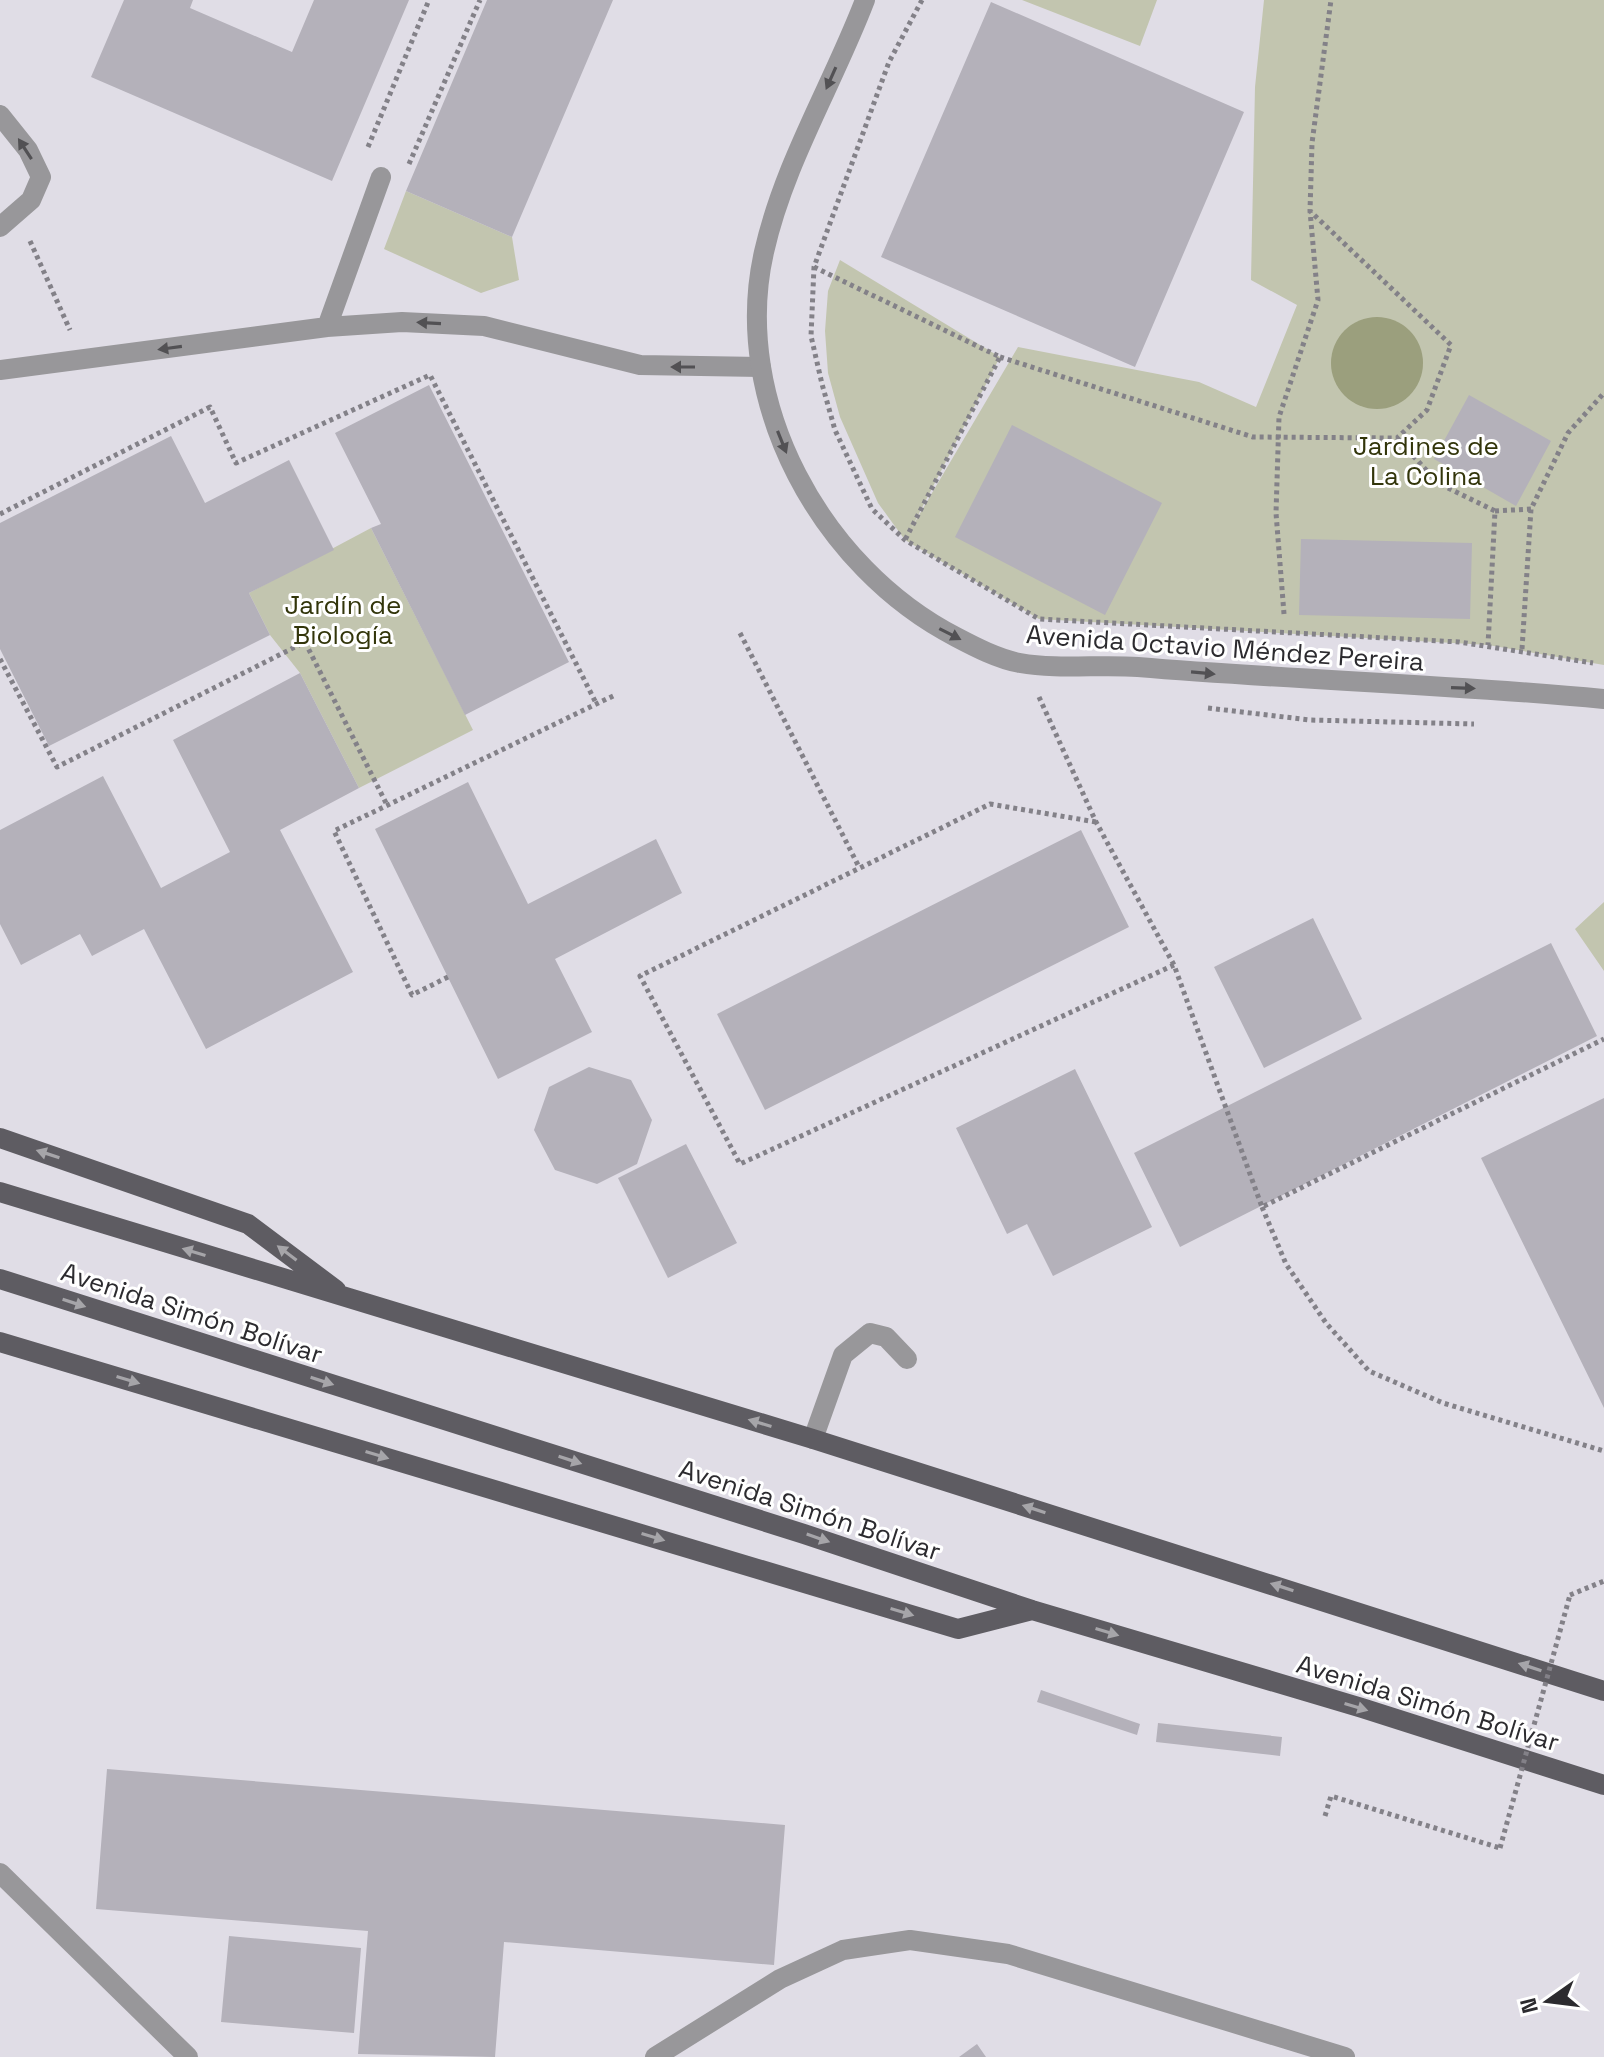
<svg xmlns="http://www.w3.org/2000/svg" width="1604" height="2057" font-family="'Space Grotesk',sans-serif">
	<rect width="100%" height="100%" fill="#e0dde6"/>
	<path fill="#c2c5af" d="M1022,0H1157L1140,46Z
		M1264,0H1604V665L1488,645L1039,619L905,540L878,503L840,417L828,373L825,331L828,291L840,260L1000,357L912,527L1018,347L1199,382L1256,407L1297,305L1251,280L1255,87Z
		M406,191L512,237L519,280L481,293L384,249Z
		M371,528L473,730L359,788L300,673L270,635L249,593Z
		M1604,902V971L1575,929Z"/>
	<path fill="#9b9f7d" d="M1331 363a46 46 0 1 1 92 0a46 46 0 1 1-92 0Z"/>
	<path fill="#b4b1ba" d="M124,0H193L190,8L292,52L314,0H409L332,181L91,77Z
		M487,0H613L512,237L406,191Z
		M991,2L1244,112L1135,367L881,257Z
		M429,385L569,662L465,715L371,528L381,524L335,433Z
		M1469,395L1551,441L1516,506L1434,459Z
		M1012,425L1162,503L1105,615L955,537Z
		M171,436L205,503L289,460L334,550L249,593L270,635L49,746L0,649V523Z
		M1301,539L1472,543L1470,619L1299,615Z
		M300,673L359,788L280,830L353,972L206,1049L144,929L92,956L80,934L21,965L0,924V830L103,776L161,888L230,852L173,740Z
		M468,782L528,904L656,839L682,893L555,959L592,1032L498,1079L375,829Z
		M1081,830L1129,927L765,1110L717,1014Z
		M1313,918L1362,1019L1264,1068L1214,967Z
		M1551,943L1597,1036L1180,1247L1134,1153Z
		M589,1067L631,1080L652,1120L637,1164L597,1184L555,1170L534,1130L549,1087Z
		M1075,1069L1152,1227L1053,1276L1027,1224L1007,1234L956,1128Z
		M1604,1098V1408L1481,1158Z
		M686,1144L737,1243L668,1278L618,1178Z
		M1041,1690L1140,1724L1137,1735L1037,1702Z
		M1158,1723L1282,1737L1280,1756L1156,1742Z
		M107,1769L785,1825L774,1965L504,1942L495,2057L358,2054L368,1931L96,1909Z
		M229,1936L361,1948L354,2033L221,2022Z
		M977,2044L986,2057H959Z"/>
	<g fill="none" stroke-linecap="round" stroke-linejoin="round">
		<path stroke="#838188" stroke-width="5" stroke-dasharray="4 4" stroke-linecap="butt" d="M922,0L889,62L814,267L811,336L822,384L835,430L872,509L905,540L1039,619L1459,642L1593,663
			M368,147L429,0
			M409,164L480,0
			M30,241L70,330
			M814,267L1000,357L905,540
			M1000,357L1253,437L1397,438L1427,410L1451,345L1310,211
			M1397,438L1438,483L1495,511L1488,645
			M1495,511L1531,509
			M0,514L210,407L236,463L430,375L596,703
			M1284,614L1276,513L1279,417L1318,300L1310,211L1312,143L1331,0
			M740,633L859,867
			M1522,649L1531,509L1568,433L1604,393
			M0,659L57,767L305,642L387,805
			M1039,697L1096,822L1174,965L1262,1207L1604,1039
			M1208,708L1310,720L1474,724
			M1096,822L990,804L640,976L740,1164L1174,965
			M448,977L412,995L334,831L615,695
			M1262,1207L1286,1264L1326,1323L1369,1371L1443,1403L1604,1451
			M1570,1595L1604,1581
			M1325,1816L1331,1796L1500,1848"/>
		<path stroke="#98979a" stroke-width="20" d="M0,115L28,150L41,177L31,200L0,227
			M327,327L381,177
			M0,370L327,327L402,322L484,326L640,365L761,367
			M813,1439L843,1355L870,1333L886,1337L907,1359
			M0,1873L188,2057
			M655,2057L780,1979L843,1950L910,1940L1008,1954L1345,2057"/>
		<path stroke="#98979a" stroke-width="20" d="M865,0C833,84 784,163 764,252C730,402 822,568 956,637C975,647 998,659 1020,663C1058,670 1100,664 1138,667C1293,680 1449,684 1604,699"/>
		<path stroke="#5e5c62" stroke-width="20" d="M0,1138L248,1224L336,1290
			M0,1192L813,1439L1604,1691
			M0,1279L804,1534L1032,1610L1362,1708L1604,1785
			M0,1342L958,1629L1032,1610"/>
		<path stroke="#838188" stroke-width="5" stroke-dasharray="4 4" stroke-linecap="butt" d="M1500,1848L1570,1595"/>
	</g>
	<defs><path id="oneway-solid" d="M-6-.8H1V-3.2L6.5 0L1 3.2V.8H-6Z" transform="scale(2)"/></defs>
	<g fill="#525154">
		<use href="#oneway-solid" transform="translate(831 78) rotate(114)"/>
		<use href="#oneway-solid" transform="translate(25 149) rotate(-123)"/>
		<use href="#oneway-solid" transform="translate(429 323) rotate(-177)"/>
		<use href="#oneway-solid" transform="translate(170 348) rotate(172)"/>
		<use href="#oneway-solid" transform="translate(683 367) rotate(-180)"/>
		<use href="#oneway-solid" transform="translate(782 442) rotate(68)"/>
		<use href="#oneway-solid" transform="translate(950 634) rotate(27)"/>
		<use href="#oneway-solid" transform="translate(1203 673) rotate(5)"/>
		<use href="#oneway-solid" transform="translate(1463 688) rotate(2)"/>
	</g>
	<g fill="#a6a5a9">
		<use href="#oneway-solid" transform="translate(48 1154) rotate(-162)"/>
		<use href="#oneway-solid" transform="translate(194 1252) rotate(-163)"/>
		<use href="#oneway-solid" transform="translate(287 1253) rotate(-143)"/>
		<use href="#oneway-solid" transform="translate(74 1303) rotate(18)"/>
		<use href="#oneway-solid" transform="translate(128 1380) rotate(17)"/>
		<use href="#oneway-solid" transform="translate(322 1381) rotate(18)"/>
		<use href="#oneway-solid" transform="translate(760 1423) rotate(-163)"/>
		<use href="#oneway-solid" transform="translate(377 1455) rotate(17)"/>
		<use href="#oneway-solid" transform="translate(570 1460) rotate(18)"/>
		<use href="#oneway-solid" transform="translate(1034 1509) rotate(-162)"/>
		<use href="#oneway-solid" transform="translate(653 1537) rotate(17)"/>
		<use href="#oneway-solid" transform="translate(818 1538) rotate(19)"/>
		<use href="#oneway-solid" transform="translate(1282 1587) rotate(-162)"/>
		<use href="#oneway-solid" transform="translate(902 1612) rotate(17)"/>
		<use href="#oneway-solid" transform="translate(1107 1632) rotate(17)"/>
		<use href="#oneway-solid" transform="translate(1530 1667) rotate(-162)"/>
		<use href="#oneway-solid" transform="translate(1356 1707) rotate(17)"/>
	</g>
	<g text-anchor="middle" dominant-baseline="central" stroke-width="6" stroke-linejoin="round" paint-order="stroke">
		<g font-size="26" fill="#32350a" stroke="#fff">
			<text x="1426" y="446">Jardines de<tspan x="1426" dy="30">La Colina</tspan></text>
			<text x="343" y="605">Jardín de<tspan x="343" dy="30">Biología</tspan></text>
		</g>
		<g font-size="26" fill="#2c2b2f" stroke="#fff">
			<text transform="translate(1225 648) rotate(4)">Avenida Octavio Méndez Pereira</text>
			<text transform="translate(192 1313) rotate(18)">Avenida Simón Bolívar</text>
			<text transform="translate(810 1510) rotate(18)">Avenida Simón Bolívar</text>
			<text transform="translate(1428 1703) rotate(17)">Avenida Simón Bolívar</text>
		</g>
	</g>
	<g transform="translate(1548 2001) rotate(256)" stroke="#ffffff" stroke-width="6" paint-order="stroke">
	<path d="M0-6L14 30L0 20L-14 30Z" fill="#2c2b2f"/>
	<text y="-12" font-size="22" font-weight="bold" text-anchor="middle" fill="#2c2b2f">N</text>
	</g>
</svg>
